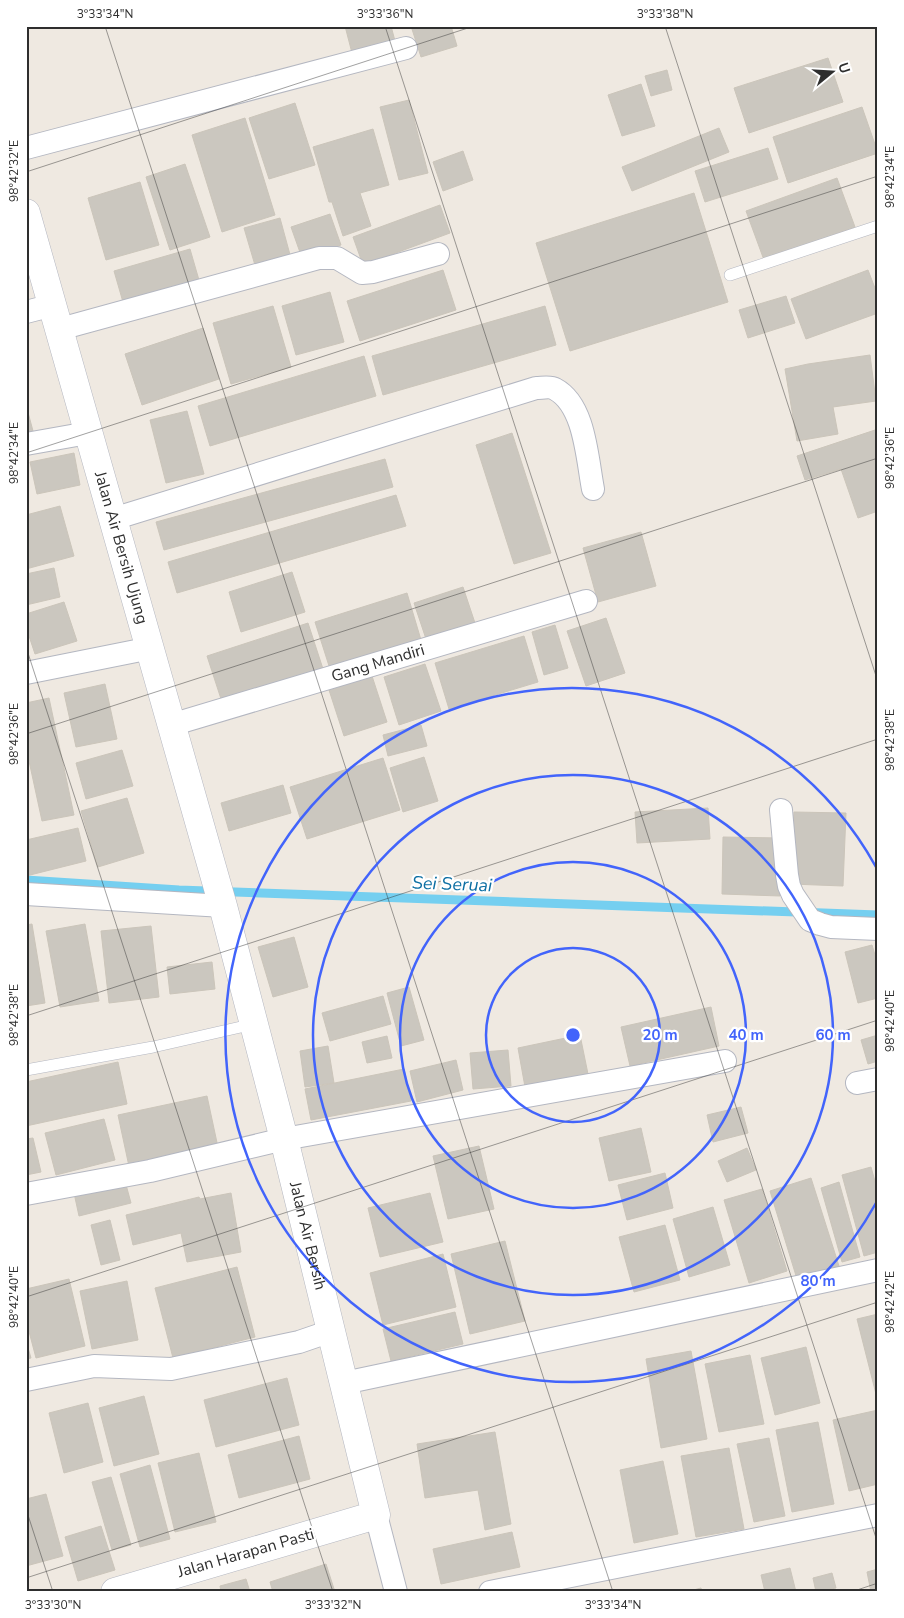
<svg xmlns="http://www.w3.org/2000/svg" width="904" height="1618" font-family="'Nunito Sans',sans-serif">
	<rect width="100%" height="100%" fill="#efe9e1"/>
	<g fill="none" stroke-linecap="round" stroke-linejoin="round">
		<path stroke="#75cff0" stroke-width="9" d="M26,880L179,890L878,915"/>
	</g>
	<path fill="#cbc7bf" stroke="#cbc5ba" d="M345,26H391L395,41L352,53Z
		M411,26H451L457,46L421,57Z
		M828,58L843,102L749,133L734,88Z
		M667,70L672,90L651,96L645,76Z
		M641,84L655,126L622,136L608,95Z
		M409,100L428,173L399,180L380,107Z
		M295,103L315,165L269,179L249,118Z
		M862,107L878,153L788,183L773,137Z
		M245,118L275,215L222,232L192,135Z
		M719,128L729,152L632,191L622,167Z
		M373,129L389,185L360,193L371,226L343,236L332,202H329L313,147Z
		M768,148L778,179L705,202L695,171Z
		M463,151L473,180L443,191L433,162Z
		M185,164L210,237L170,250L146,177Z
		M837,178L855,227L764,260L746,211Z
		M140,182L159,245L106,260L88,198Z
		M694,193L728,302L570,351L536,243Z
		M440,205L450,233L363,265L353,237Z
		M330,214L341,245L302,258L291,227Z
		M280,218L292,262L257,272L244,228Z
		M190,249L201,287L125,309L114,271Z
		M443,270L456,310L360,341L347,301Z
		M868,270L878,296V313L806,339L791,299Z
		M330,292L344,342L296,355L282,306Z
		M786,296L795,323L748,338L739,310Z
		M273,306L291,367L231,384L213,323Z
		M545,306L556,345L383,395L372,356Z
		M203,328L219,379L142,405L125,354Z
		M870,355L876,401L833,407L838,434L797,441L785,369L808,364Z
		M364,356L376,396L210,446L198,406Z
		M26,405L33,431L26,433Z
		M187,411L204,474L166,483L150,420Z
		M878,429V511L858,518L841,469L805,480L797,456Z
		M512,433L551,553L514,564L476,445Z
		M74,453L80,485L37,494L30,462Z
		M385,459L393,487L164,550L156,522Z
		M396,495L406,526L177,593L168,562Z
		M60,506L74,556L26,569V515Z
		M641,532L656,586L598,602L583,548Z
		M54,568L60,597L26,605V574Z
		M292,572L305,612L241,632L229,592Z
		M463,587L476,626L427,642L414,603Z
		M407,593L421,640L330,669L315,622Z
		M64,602L77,641L35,654L26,627V614Z
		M606,618L625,673L586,686L567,631Z
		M308,623L324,672L223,705L207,656Z
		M555,625L568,668L544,675L532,632Z
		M524,636L538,682L449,709L435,663Z
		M425,664L441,711L399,725L384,677Z
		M372,676L387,722L344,736L329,690Z
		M105,684L117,739L76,747L64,693Z
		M49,698L74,815L42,821L26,747V703Z
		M421,725L427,746L388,756L383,735Z
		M122,750L133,786L86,799L76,763Z
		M424,757L438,801L403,812L390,768Z
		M383,758L400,810L307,839L290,787Z
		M283,785L291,813L229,831L221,803Z
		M127,798L144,853L98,867L81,811Z
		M708,808L710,839L637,843L635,812Z
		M794,812L846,813L843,886L791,884Z
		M78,828L86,861L26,876V840Z
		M723,837L781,838L780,896L722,894Z
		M32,924L45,1003L26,1006V925Z
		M85,924L99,1001L60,1007L46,931Z
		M151,926L159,997L109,1003L101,931Z
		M294,937L308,987L273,997L258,947Z
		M872,945L878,965V998L858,1003L845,952Z
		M212,962L215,989L170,994L167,967Z
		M409,987L424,1040L401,1046L387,993Z
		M383,996L391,1024L330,1041L322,1013Z
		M711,1007L719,1046L630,1066L621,1027Z
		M580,1035L588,1074L525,1087L518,1048Z
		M878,1035V1061L868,1064L861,1040Z
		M387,1036L392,1058L367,1063L362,1042Z
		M328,1046L334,1083L305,1087L300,1051Z
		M508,1050L511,1086L473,1089L470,1053Z
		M456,1060L463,1090L417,1102L410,1071Z
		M118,1062L127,1104L26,1126V1082Z
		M404,1069L411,1101L311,1120L305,1089Z
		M207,1096L219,1152L130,1171L118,1115Z
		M741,1107L748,1133L713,1142L707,1115Z
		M104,1119L115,1160L56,1175L45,1133Z
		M641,1128L651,1172L609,1181L599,1138Z
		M33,1138L41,1172L26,1175V1139Z
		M479,1146L494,1209L448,1219L433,1156Z
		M747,1148L756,1170L727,1182L718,1161Z
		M871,1167L878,1192V1252L864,1256L842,1175Z
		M665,1173L673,1208L627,1220L618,1185Z
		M811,1178L839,1266L797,1279L770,1191Z
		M125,1181L131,1203L79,1216L74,1193Z
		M839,1182L860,1257L842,1262L821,1188Z
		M762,1189L787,1271L749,1283L724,1200Z
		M231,1193L241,1252L187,1262L181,1233L133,1245L126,1215L199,1197L200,1199Z
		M430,1193L443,1242L380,1257L368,1208Z
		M713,1207L730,1265L689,1277L673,1219Z
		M110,1220L120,1260L101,1265L91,1225Z
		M665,1225L680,1280L634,1292L619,1237Z
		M505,1241L525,1321L470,1334L451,1254Z
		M443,1254L456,1307L383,1325L370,1273Z
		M237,1267L255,1337L173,1358L155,1288Z
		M69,1279L85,1346L36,1358L26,1320V1289Z
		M127,1281L138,1340L92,1349L80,1291Z
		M455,1312L463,1344L391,1361L383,1329Z
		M878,1314V1397L877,1398L857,1319Z
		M26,1341L31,1358L26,1359Z
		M806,1347L820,1403L775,1415L761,1358Z
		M691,1351L707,1439L661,1448L646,1359Z
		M750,1355L764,1424L719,1432L705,1364Z
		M287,1378L299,1425L216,1447L204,1400Z
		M144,1396L159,1454L114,1466L99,1408Z
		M88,1403L103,1462L64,1473L49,1413Z
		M878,1410V1484L849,1491L833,1420Z
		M818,1422L834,1504L792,1512L776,1430Z
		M495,1432L511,1524L485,1530L478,1490L425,1498L417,1444Z
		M299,1436L310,1479L239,1498L228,1455Z
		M769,1438L785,1516L754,1522L737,1444Z
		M729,1448L744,1529L696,1537L681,1456Z
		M199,1453L216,1522L175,1532L158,1463Z
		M663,1461L678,1534L634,1543L620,1470Z
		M150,1465L170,1539L140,1547L120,1474Z
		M111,1477L131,1545L112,1550L92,1482Z
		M46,1494L63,1556L26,1566V1499Z
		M101,1526L115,1570L78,1581L65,1537Z
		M512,1532L520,1567L441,1584L433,1549Z
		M326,1564L335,1592H273L270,1582Z
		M790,1568L796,1592H765L761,1575Z
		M878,1569V1592H871L867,1572Z
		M832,1573L836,1588L816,1592L813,1578Z
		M246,1579L250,1592H221L220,1586Z
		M701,1588L702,1592H686Z"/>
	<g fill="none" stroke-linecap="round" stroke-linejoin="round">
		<defs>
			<path id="lane" d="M730,275L878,226
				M26,1070L153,1047L254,1024"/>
			<g id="street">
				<path d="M26,148L406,48"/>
				<path d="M26,312L53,305"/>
				<path d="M60,329L319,258H337L362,273L373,272L438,254"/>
				<path d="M26,444L88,433"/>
				<path d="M113,519L536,388C542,388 550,386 555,389C585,405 587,458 593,489"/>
				<path d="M26,673L151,648"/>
				<path id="s1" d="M171,725L586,601"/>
				<path d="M781,810L787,875L789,886L793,895L810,920L820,924L831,927L878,929"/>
				<path d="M26,894L223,906"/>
				<path d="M857,1083L878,1079"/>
				<path d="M26,1194L150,1171L284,1139L725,1061"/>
				<path d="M26,1380L94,1366L171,1369L299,1342L331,1331"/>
				<path d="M344,1383L878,1270"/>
				<path d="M376,1515L396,1592"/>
				<path d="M490,1592L878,1515"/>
			</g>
			<g id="secondary">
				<path id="s2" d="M26,213L223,906L284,1139L376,1515L115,1592"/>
			</g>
		</defs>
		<use href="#lane" stroke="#b4b7c1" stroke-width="12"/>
		<use href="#street" stroke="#b4b7c1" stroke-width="24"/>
		<use href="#secondary" stroke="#b4b7c1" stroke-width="29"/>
		<use href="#lane" stroke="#fff" stroke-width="11"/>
		<use href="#street" stroke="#fff" stroke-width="22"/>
		<use href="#secondary" stroke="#fff" stroke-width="28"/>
	</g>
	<path fill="none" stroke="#2e2e2e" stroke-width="1" stroke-opacity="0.45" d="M105,26L613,1592M385,26L878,1544M665,26L878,682M26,172L474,26M26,453L878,176M26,647L333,1592M26,734L878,458M26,1016L878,739M26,1297L878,1020M26,1509L53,1592M26,1578L878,1302M851,1592L878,1583"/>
	<g fill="none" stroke="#4264fb" stroke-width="2.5">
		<circle cx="573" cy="1035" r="87"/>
		<circle cx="573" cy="1035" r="173"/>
		<circle cx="573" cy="1035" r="260"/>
		<path d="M876 1203A347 347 0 1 1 876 867"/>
	</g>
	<g text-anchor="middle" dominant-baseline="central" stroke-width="4.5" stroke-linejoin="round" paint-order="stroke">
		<g font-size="16" fill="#2e2e2e" stroke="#fff">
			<text stroke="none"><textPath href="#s2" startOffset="348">Jalan Air Bersih Ujung</textPath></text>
			<text stroke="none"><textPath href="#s1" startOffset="216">Gang Mandiri</textPath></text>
			<text stroke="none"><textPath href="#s2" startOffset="1061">Jalan Air Bersih</textPath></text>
			<text transform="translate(246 1553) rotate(-16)">Jalan Harapan Pasti</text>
		</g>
		<g font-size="18" font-style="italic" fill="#0d6fa3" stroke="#fff">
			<text transform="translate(452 884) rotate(2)">Sei Seruai</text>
		</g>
	</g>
	<circle cx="573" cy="1035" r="8" fill="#4264fb" stroke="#fff" stroke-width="2.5"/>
	<g font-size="15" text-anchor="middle" font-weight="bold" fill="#4264fb" stroke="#fff" stroke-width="4.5" stroke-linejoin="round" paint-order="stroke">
		<text x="660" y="1040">20 m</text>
		<text x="746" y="1040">40 m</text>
		<text x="833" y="1040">60 m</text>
		<text x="818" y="1286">80 m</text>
	</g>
	<rect width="904" height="1618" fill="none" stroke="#ffffff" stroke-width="55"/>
	<g transform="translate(832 72) rotate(72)" stroke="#ffffff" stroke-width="4" paint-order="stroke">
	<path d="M0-4L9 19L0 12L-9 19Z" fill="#2e2e2e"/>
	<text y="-8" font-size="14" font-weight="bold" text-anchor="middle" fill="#2e2e2e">U</text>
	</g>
	<rect x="28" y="28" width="848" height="1562" fill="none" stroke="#2e2e2e" stroke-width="2"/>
	<g font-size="12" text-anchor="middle" fill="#2e2e2e">
		<text x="105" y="18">3°33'34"N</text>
		<text x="385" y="18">3°33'36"N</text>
		<text x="665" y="18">3°33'38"N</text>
		<text transform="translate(14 171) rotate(-90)" y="4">98°42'32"E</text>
		<text transform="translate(890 177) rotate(-90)" y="4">98°42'34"E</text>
		<text transform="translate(14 453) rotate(-90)" y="4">98°42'34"E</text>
		<text transform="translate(890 458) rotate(-90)" y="4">98°42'36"E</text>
		<text transform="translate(14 734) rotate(-90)" y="4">98°42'36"E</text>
		<text transform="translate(890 740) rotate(-90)" y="4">98°42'38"E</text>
		<text transform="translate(14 1015) rotate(-90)" y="4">98°42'38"E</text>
		<text transform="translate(890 1021) rotate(-90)" y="4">98°42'40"E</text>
		<text transform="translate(14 1297) rotate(-90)" y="4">98°42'40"E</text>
		<text transform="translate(890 1302) rotate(-90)" y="4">98°42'42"E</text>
		<text x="53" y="1609">3°33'30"N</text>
		<text x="333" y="1609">3°33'32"N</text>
		<text x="613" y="1609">3°33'34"N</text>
	</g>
</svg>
